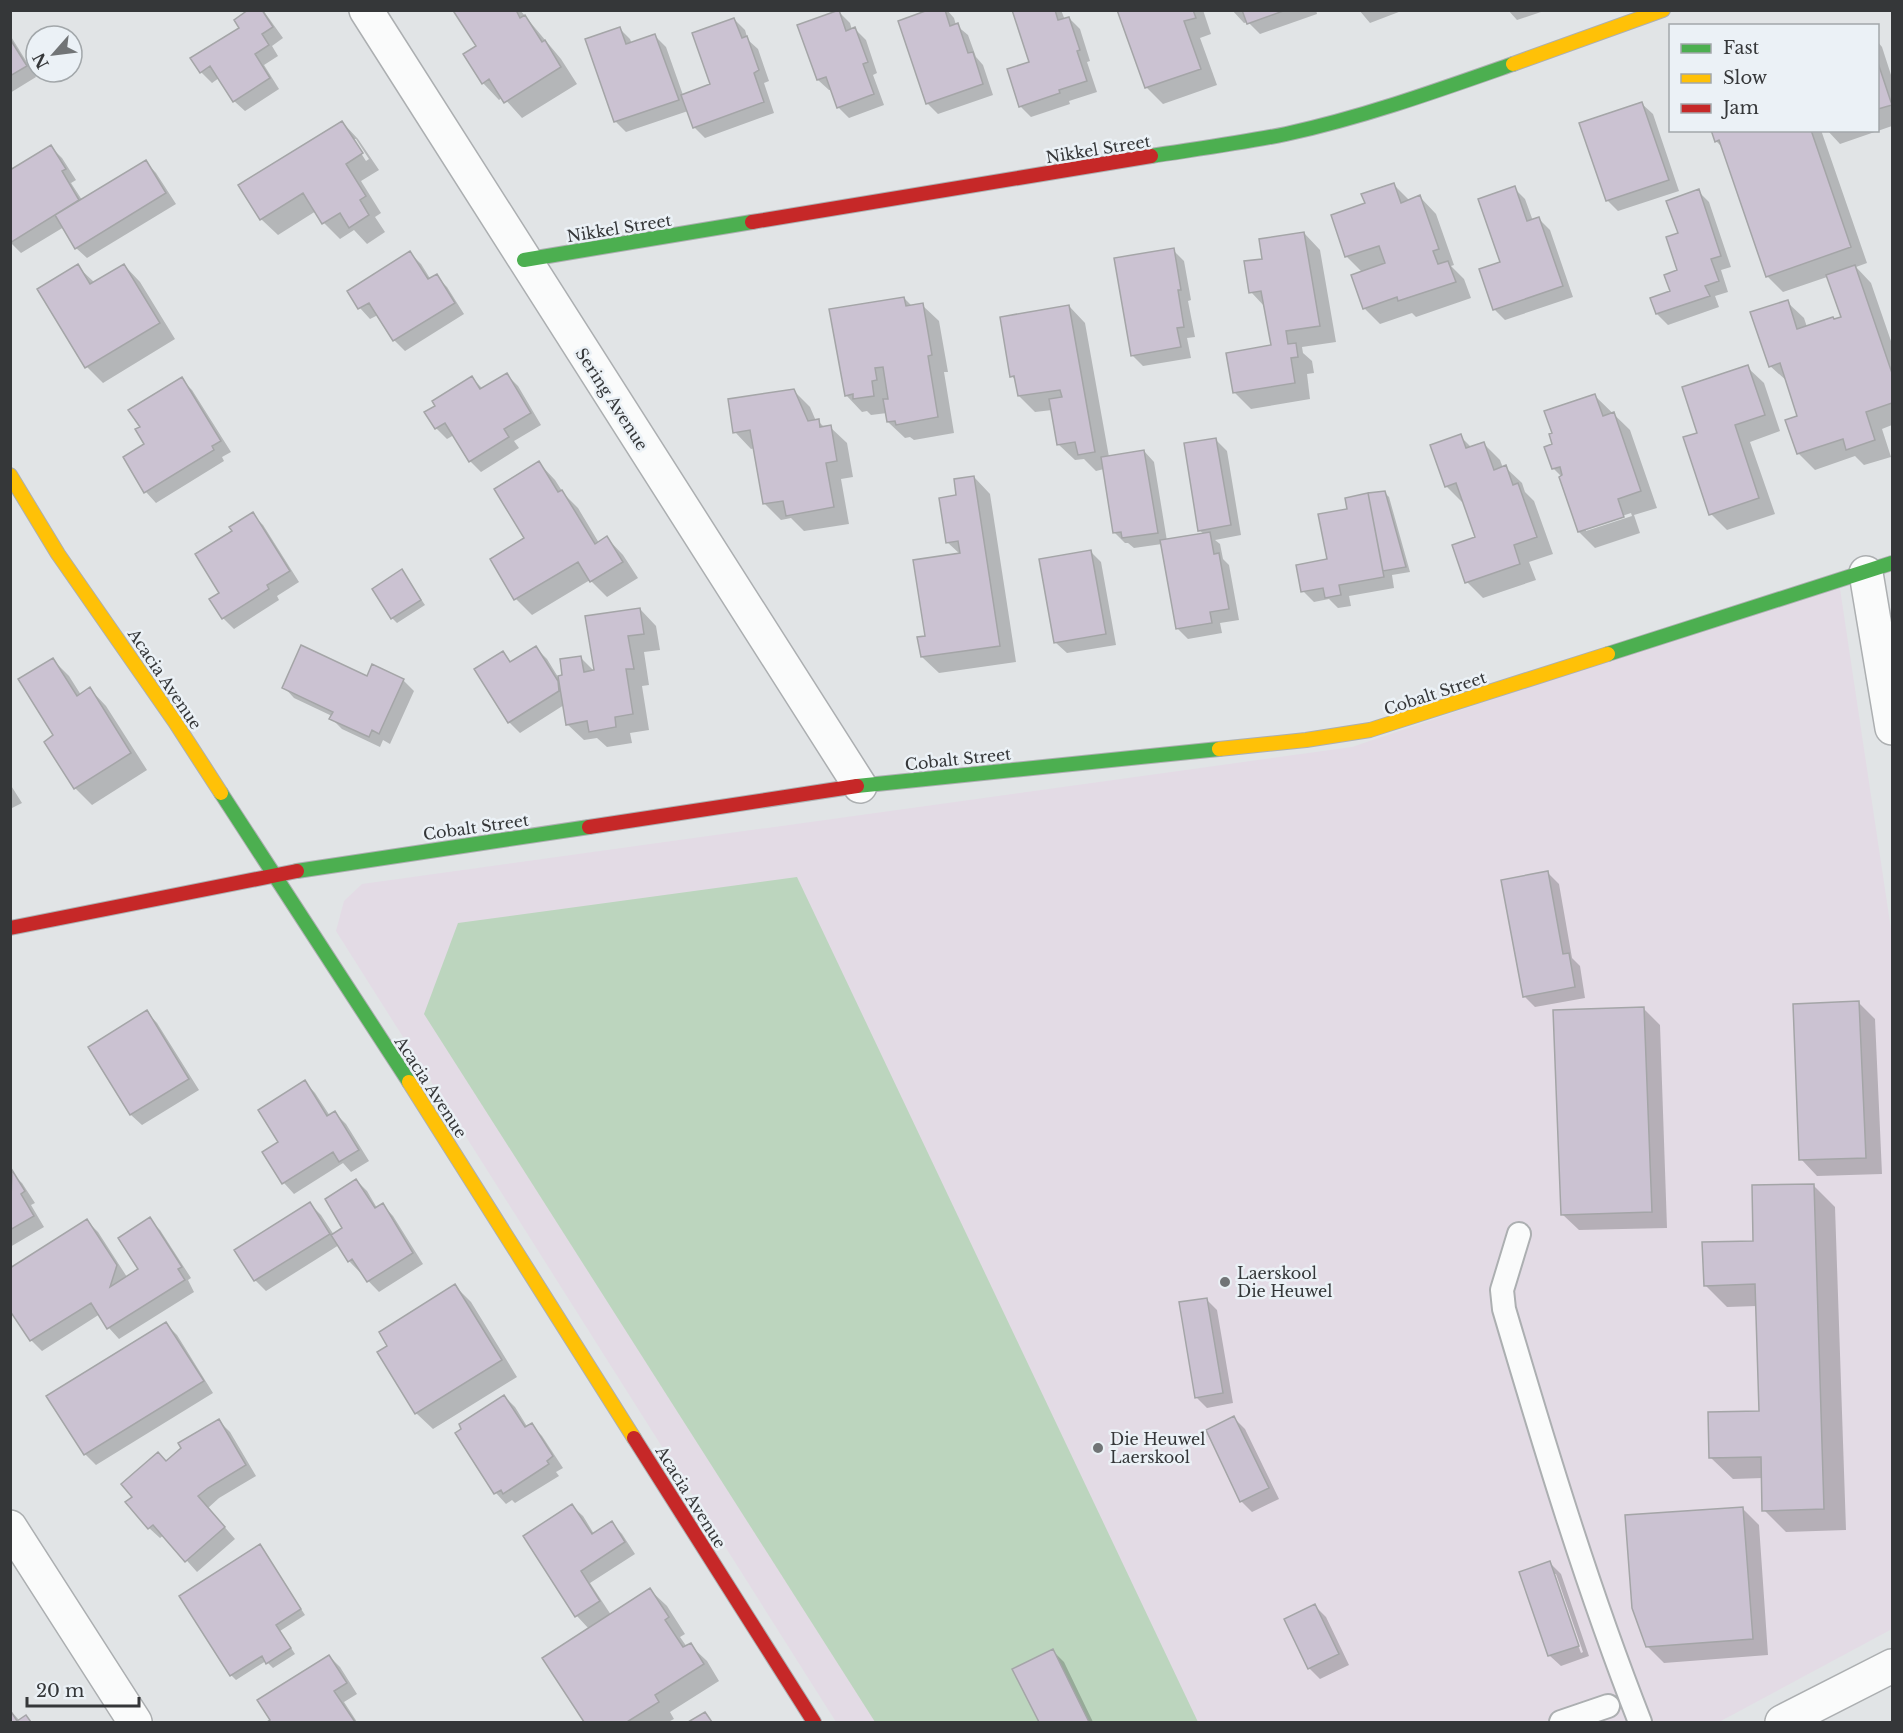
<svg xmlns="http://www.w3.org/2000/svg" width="1903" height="1733" font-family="'Libre Baskerville',serif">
	<rect width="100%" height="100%" fill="#e1e4e6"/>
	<path fill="#e3dbe5" d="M1839,582L1892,936V1629L1719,1722H836L336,931L344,901L362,884L1352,747Z"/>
	<path fill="#bcd5be" d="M797,877L1198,1722H875L424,1014L458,923Z"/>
	<path fill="#0003" fill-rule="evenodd" d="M251,10H263L283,38L272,46L278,56L264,65L279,89L245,111L234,101L219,78L212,83L201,72L241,28Z
		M459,10H520L561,59L577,84L522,118L503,97L499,100L483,83L478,47Z
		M933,10H947L954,18L956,25L968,35L976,57L983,65L993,95L938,114L927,103Z
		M1014,10H1061L1065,20L1069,18L1080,29L1090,61L1087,62L1097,92L1069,101L1070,104L1031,117L1020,106L1031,63Z
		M1119,10H1203L1211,34L1200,38L1217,85L1163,104L1146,87Z
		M1232,10H1316L1317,14L1260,34L1248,22L1244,23Z
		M1359,10H1404L1370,23Z
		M1508,10H1541V12L1517,20Z
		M839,12L850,23L852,30L855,29L866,40L877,73L873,75L884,105L849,118L838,107L832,90H829L818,80Z
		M734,19L745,30L748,40L758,49L769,81L764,83L774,113L705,138L694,127L688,111L626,132L616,122L587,40L619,28L630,39L632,44L655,36L666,47L683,95L712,85Z
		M10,35L36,77L10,93Z
		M1878,42L1882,47L1892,78V126L1840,144L1827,130H1878Z
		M1642,104L1653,114L1679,191L1618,211L1607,200Z
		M342,122L358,139L379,170L361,181L381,213L375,217L385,232L367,244L354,230L340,239L324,223L316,211L278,235L261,219ZM352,139H356L369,159L366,161Z
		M1713,130H1821L1867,263L1856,267L1871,283L1892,344V425L1882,429L1891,457L1864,465L1855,456L1815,470L1798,453L1799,417L1788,382L1770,366L1787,302L1804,318L1807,327L1843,318L1827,277L1783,292L1767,276L1723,148L1716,141Z
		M51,147L62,158L76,180L71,183L82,200L146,162L156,173L176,204L87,258L76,248L64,227L21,253L10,242Z
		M1394,185L1410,201L1420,197L1436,214L1454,265L1451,266L1464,279L1471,298L1416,317L1412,313L1380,324L1364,308L1363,273L1346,256L1367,204Z
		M1514,188L1525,199L1533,221L1539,219L1550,230L1573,297L1505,320L1494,309Z
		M1698,191L1709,202L1731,267L1721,270L1728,292L1715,296L1719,307L1668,325L1657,314L1672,292L1679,271L1680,234Z
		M1304,233L1320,250L1336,342L1302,347L1303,353L1312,361L1314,373L1307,374L1310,399L1251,409L1234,392L1272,347L1265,307L1251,292L1264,260Z
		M1173,250L1184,261L1191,300L1188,301L1195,337L1187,338L1191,358L1143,366L1132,355Z
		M410,253L421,264L431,280L436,276L447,287L464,314L405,351L394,340L378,315L370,319L360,308Z
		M124,265L140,282L175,339L103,383L87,367L77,266L95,283Z
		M904,298L913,307L922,305L939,321L948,372H944L954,433L914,440L910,437L905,438L888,422L887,413L871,415L867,411L862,412L846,395Z
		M1069,306L1085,323L1109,457L1144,451L1154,462L1167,541L1204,534L1199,530L1216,440L1227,451L1241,535L1215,540L1220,544L1223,559L1229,565L1239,620L1220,623L1222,633L1188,639L1177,628L1162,544L1134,548L1128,543H1125L1114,532L1104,469L1096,471L1084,459L1075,460L1058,444L1052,410L1035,412L1019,396L1016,381L1012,376Z
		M1747,367L1764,383L1780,431L1750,442L1775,514L1727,530L1711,514L1699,434Z
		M507,375L518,386L541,425L514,441L519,448L481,472L470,461L454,435L447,439L436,428L437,406L472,378L483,389Z
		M181,379L192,390L231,452L222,457L224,461L156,503L146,492L125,458L146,444L142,428Z
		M793,390L810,407L816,421H818L825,428L830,427L847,443L853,477L841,479L849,524L804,531L791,518L781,520L764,503L755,448L751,449L735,432Z
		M1594,395L1630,430L1657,508L1634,515L1640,533L1595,548L1579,532L1562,477L1553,468L1554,434ZM1631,513L1632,516L1586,531V528Z
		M1460,436L1472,448L1484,444L1500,460L1503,468L1505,467L1522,483L1525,492L1534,501L1553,554L1529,562L1536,580L1483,598L1467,582L1477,538L1464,502H1462L1446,486Z
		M539,463L555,480L564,494L578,508L599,543L607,538L623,555L638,578L607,597L590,580L532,615L516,599Z
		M974,477L990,494L1016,662L939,673L922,657L927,637L960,554L947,542L958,496Z
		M1384,492L1389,497L1410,572L1392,575L1394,588L1349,596L1351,606L1338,608L1329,599L1314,602L1303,591L1329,560L1349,510L1347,499Z
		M252,514L263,525L299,582L277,596L279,600L234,629L223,618L221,593L234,531Z
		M1090,551L1101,562L1116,645L1067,653L1056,643Z
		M402,571L425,605L397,623L392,618Z
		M640,609L656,626L660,650L644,652L649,685L642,686L649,730L630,733L632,743L607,747L597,738L584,740L567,724L564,705L520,733L509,722L503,653L512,663L536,648L547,659L558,677H564L580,657L596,673Z
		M52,659L69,676L81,695L90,689L106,706L147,770L92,805L75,788L46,742L56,735Z
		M368,678L403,680L414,691L390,744L383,740L380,747L342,729L331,718L332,716L294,698L284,687Z
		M10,784L22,803L10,809Z
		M1548,873L1559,884L1572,958L1580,966L1585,998L1535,1007L1524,996Z
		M1859,1003L1875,1019L1882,1174L1817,1176L1801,1159Z
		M1644,1009L1660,1025L1667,1228L1579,1230L1562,1214Z
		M147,1012L157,1023L199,1090L142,1125L131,1115L90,1047Z
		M305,1082L315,1093L330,1116L335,1113L346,1124L369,1161L351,1172L343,1163L294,1194L284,1183L264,1152L280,1143Z
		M10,1172L22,1183L35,1203L31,1205L44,1227L10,1247Z
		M356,1180L367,1191L377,1208L383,1205L393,1216L423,1264L379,1292L349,1261L339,1245L266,1291L255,1280L310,1204L321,1215L334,1235L344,1228Z
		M1813,1185L1835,1207L1846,1530L1786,1532L1764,1510L1763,1478L1733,1479L1711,1458L1760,1412L1757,1306L1727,1307L1705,1285L1755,1243Z
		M149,1219L160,1230L191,1278L188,1280L194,1292L119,1339L109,1328L100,1314L42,1351L31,1340L10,1308L87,1221L98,1232L127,1277L140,1269Z
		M455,1286L471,1302L517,1377L433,1429L416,1413L389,1346Z
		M1206,1299L1217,1310L1233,1403L1207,1408L1196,1397Z
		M166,1324L177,1335L213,1393L96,1465L85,1454Z
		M504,1396L515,1407L528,1428L532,1425L542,1436L563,1468L556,1472L559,1476L515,1503L512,1500L506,1504L496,1493Z
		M1234,1418L1245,1429L1279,1499L1252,1512L1241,1501Z
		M219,1421L230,1432L256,1476L219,1498L208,1508L235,1539L197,1572L164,1535L160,1538L149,1528L166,1462Z
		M572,1506L583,1516L594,1534L612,1523L622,1534L635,1554L590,1583L611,1615L650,1590L667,1606L685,1634L680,1637L687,1647L690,1645L707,1661L719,1681L670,1712L674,1719L668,1722H586L544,1658L589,1629L577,1616L525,1536Z
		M1742,1508L1759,1525L1768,1655L1664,1663L1647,1646Z
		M260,1546L305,1615L280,1631L295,1654L273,1668L266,1661L236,1680L231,1675Z
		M1550,1563L1561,1574L1589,1656L1561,1666L1550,1656L1521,1573ZM1553,1574H1556L1583,1652L1581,1653Z
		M1315,1606L1326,1617L1349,1665L1320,1679L1309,1668Z
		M1053,1651L1064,1662L1093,1722H1041L1014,1670Z
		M329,1656L340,1667L357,1694L344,1702L357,1722H270Z
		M10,1710L20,1721L26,1717L31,1722H10Z"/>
	<path fill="#cbc2d2" stroke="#a4a5a7" stroke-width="1.5" d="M248,10H262L273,27L262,34L269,45L255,54L270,78L233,102L210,66L200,73L190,58L239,28L234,20Z
		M456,10H516L520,18L525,15L542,42L545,40L561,67L504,103L489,79L482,84L463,54L476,46L454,12Z
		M839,10L846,31L855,27L868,62L863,64L874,94L837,108L826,77L817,80L797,25Z
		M928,10H945L950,26L958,23L968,53L973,52L983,84L926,104L898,21Z
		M1012,10H1055L1058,20L1069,17L1080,50L1077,51L1087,81L1059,90L1060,93L1019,107L1007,69L1029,62Z
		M1117,10H1193L1196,18L1184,21L1201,69L1145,88Z
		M1242,10H1286L1247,24Z
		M734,18L742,38L747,36L759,70L754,73L764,102L693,128L681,95L710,84L692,33Z
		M620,27L626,44L655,34L679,100L614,122L585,39Z
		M10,39L27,66L10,76Z
		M1878,63L1892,105L1878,109Z
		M1642,102L1669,180L1606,201L1579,123Z
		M342,121L363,153L346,164L366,196L360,200L369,215L349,228L340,213L322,224L303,193L260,220L238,185Z
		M1711,130H1811L1851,247L1766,277L1719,140L1715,142Z
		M51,145L66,169L62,171L79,200L10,243V170Z
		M146,160L166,193L75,249L55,215Z
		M1394,183L1401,203L1420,195L1439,249L1433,251L1438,264L1448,261L1456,282L1398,301L1397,297L1363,309L1351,275L1385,263L1379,246L1345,257L1331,215L1365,203L1361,194Z
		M1515,186L1527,221L1539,217L1563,286L1493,310L1479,269L1500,262L1478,199Z
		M1699,189L1721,256L1711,259L1719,281L1705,286L1710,296L1656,314L1650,298L1670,291L1664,275L1677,270L1666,237L1678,233L1666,201Z
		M1304,232L1320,326L1286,331L1288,344L1296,343L1298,357L1291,358L1295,383L1233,393L1226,353L1271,345L1261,291L1249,293L1244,261L1262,259L1259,239Z
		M1174,248L1181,290H1178L1184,327L1177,328L1181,347L1131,356L1114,258Z
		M410,251L428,279L437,274L455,303L393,341L369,303L358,309L347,291Z
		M78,264L90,284L124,264L160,323L85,368L37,289Z
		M1855,265L1892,373V403L1866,412L1875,440L1846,450L1843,439L1797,454L1785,420L1797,416L1780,363L1769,367L1750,312L1788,300L1797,329L1833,317L1834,319L1841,317L1826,275Z
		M904,297L906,306L923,303L932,355L928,356L938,417L896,425L895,421L887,422L883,399H888L883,367L875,368L877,380L872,381L874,396L853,399V394L845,396L829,309Z
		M1069,305L1095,452L1078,455L1075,442L1057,445L1049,399L1062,397L1060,390L1018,396L1014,376L1010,377L1000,317Z
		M1748,365L1765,415L1735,425L1759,498L1709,515L1683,437L1697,433L1682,387Z
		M507,373L531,413L504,429L509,437L469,462L445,423L435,429L424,412L435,406L432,401L472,376L480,389Z
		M182,377L221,441L212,446L214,450L144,493L123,457L144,444L135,429L140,427L128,410Z
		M794,389L808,421L819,419L820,427L831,425L837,461L826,463L834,507L786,516L783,501L763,504L750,430L733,433L728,399Z
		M1595,394L1603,416L1614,412L1641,491L1618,499L1624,517L1578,532L1559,477L1562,475L1560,467L1552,469L1544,447L1552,444L1549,434L1552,433L1544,411Z
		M1461,434L1466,448L1484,442L1494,470L1506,465L1513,485L1518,483L1537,537L1514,545L1520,564L1465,583L1452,545L1475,537L1456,483L1445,487L1430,445Z
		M1216,438L1231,525L1198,531L1184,443Z
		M1144,450L1158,533L1122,538L1121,532L1113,533L1101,457Z
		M539,461L558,492L562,490L595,544L607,536L623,562L590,582L578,562L514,600L490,559L524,538L494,489Z
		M974,476L1000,646L921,657L917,637L925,636L913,560L960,553L958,541L946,543L939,498L956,495L954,479Z
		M1385,491L1406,567L1383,571L1368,493Z
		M1368,493L1384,577L1339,585L1341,595L1325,598L1323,588L1301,592L1296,565L1327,559L1318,514L1347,509L1345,498Z
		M253,512L290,571L267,585L269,589L222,619L209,599L219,593L195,554L232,531L229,527Z
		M1210,532L1214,554L1219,553L1229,609L1210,612L1212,623L1176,629L1160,540Z
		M1091,550L1106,634L1054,643L1039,559Z
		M402,569L421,600L391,619L372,589Z
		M640,608L644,634L628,636L634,669H626L633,714L615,717L616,727L589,732L587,721L566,725L558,676L562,675L560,659L581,656L584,672L594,670L585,616Z
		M301,645L367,676L372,664L404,679L379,734L372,730L369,737L329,719L333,712L282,688Z
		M536,646L558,681L559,691L508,723L474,669L503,651L510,662Z
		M53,658L77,696L90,687L131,753L74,789L44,742L53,735L18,679Z
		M1548,871L1563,954L1569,953L1575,987L1523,997L1501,880Z
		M1859,1001L1866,1158L1799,1160L1793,1004Z
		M1644,1007L1652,1212L1561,1215L1553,1010Z
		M147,1010L189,1079L130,1115L88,1047Z
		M305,1080L327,1116L335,1111L359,1150L339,1162L333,1152L282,1184L262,1152L278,1142L258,1110Z
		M12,1170L25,1191L21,1194L34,1216L10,1230Z
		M356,1179L375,1208L383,1203L413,1253L367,1282L352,1259L348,1262L331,1235L342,1228L325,1199Z
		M1814,1184L1824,1509L1762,1511L1761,1457L1709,1458L1708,1412L1759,1411L1755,1284L1704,1286L1702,1242L1753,1241L1752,1185Z
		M310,1202L330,1234L254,1281L234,1250Z
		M150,1217L182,1267L178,1269L185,1280L107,1329L91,1303L30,1341L10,1311V1268L87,1219L117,1265L110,1287L138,1269L118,1238Z
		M455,1284L502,1360L415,1414L377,1352L387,1346L379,1332Z
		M1207,1298L1223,1393L1195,1398L1179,1302Z
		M166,1322L204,1381L84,1455L46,1396Z
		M504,1395L525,1427L532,1423L553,1456L547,1461L549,1464L503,1494L501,1490L494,1494L455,1433L461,1429L459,1424Z
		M1234,1416L1269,1488L1240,1502L1206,1430Z
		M219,1419L246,1465L208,1488L198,1496L225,1527L185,1562L153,1525L148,1529L125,1502L132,1497L121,1484L158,1452L166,1461L181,1448L178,1443Z
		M572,1504L592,1534L612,1521L625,1542L581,1571L600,1601L575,1617L523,1536Z
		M1743,1507L1753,1639L1646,1647L1632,1608L1625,1515Z
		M260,1544L301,1609L276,1625L291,1648L266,1664L262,1656L230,1676L179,1596Z
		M1550,1561L1579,1646L1548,1656L1519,1572Z
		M650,1588L669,1617L665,1620L683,1647L691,1643L704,1664L655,1695L659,1702L627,1722H584L542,1658Z
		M1315,1604L1339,1654L1308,1669L1284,1619Z
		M1053,1649L1089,1722H1039L1012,1669Z
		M329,1655L347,1683L334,1691L355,1722H267L270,1720L257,1700Z
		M10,1710L17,1721L26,1715L31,1722H10Z
		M705,1712L712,1722H688Z"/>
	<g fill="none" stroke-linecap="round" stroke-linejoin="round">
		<defs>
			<path id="lane" d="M1519,1234L1502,1290L1504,1309C1545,1448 1587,1587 1640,1722
				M1561,1722L1608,1706"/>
			<path id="street" d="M366,10L860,786
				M1866,573L1892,728
				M10,1527L135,1722
				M1782,1722L1892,1666"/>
			<path id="fast" d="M1151,156C1196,149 1242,143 1286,134C1364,117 1439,90 1513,64
				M524,260L752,222
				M1608,654L1892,563
				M857,786L1219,749
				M221,793L409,1082
				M297,871L589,827"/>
			<path id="slow" d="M1513,64L1663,10
				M10,475L58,554L175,722L221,793
				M1219,749L1306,740L1370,730L1608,654
				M409,1082L634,1438"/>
			<path id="jam" d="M752,222L1151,156
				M589,827L857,786
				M10,928L297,871
				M634,1438L814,1722"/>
		</defs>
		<use href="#lane" stroke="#acafb1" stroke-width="26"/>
		<use href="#street" stroke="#acafb1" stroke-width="36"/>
		<use href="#fast" stroke="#acafb1" stroke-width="16"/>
		<use href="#slow" stroke="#acafb1" stroke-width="16"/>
		<use href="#jam" stroke="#acafb1" stroke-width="16"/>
		<use href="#lane" stroke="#fafbfb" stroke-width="22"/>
		<use href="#street" stroke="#fafbfb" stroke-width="33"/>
		<use href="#fast" stroke="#4caf50" stroke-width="14"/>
		<use href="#slow" stroke="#ffc107" stroke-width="14"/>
		<use href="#jam" stroke="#c62828" stroke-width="14"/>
	</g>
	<g fill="#717476" stroke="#ebf1f6" stroke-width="2">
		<circle cx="1225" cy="1282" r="6"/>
		<circle cx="1098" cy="1448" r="6"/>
	</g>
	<g text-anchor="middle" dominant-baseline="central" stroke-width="5" stroke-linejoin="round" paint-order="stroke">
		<g font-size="16" fill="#353739" stroke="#ebf1f6">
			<text transform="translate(1098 149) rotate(-9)">Nikkel Street</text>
			<text transform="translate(619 228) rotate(-9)">Nikkel Street</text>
			<text transform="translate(612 399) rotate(57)">Sering Avenue</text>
			<text transform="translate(165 679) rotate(56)">Acacia Avenue</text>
			<text transform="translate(1435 693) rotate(-18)">Cobalt Street</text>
			<text transform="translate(958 759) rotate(-6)">Cobalt Street</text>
			<text transform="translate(476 827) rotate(-8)">Cobalt Street</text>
			<text transform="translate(431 1087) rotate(57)">Acacia Avenue</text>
			<text transform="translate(691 1497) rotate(58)">Acacia Avenue</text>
		</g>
		<g font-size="16" fill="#353739" stroke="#ebf1f6" text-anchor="start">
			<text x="1237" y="1273">Laerskool<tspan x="1237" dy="18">Die Heuwel</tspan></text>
			<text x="1110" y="1439">Die Heuwel<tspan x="1110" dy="18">Laerskool</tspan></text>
		</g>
	</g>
	<rect width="1903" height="1733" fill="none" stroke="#353739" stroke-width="24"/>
	<rect x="1669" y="24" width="210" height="108" fill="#ebf1f6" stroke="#a2a7aa" stroke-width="1.5"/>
	<rect x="1681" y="44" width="30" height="9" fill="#4caf50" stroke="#a2a7aa" stroke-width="1.5"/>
	<text x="1723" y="54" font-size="18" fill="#353739">Fast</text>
	<rect x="1681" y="74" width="30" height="9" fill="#ffc107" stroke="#a2a7aa" stroke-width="1.5"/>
	<text x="1723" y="84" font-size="18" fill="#353739">Slow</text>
	<rect x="1681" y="104" width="30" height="9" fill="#c62828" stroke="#a2a7aa" stroke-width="1.5"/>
	<text x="1723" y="114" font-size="18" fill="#353739">Jam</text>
	<g transform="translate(54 54) rotate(242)"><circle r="28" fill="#ebf1f6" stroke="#a2a7aa" stroke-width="1.5"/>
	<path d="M0-4.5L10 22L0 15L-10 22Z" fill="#717476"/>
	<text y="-9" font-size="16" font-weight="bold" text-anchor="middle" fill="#353739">N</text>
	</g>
	<path d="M27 1697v9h112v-9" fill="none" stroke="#353739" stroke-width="3"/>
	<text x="36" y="1697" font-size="18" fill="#353739" stroke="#ebf1f6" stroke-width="4.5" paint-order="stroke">20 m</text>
</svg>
